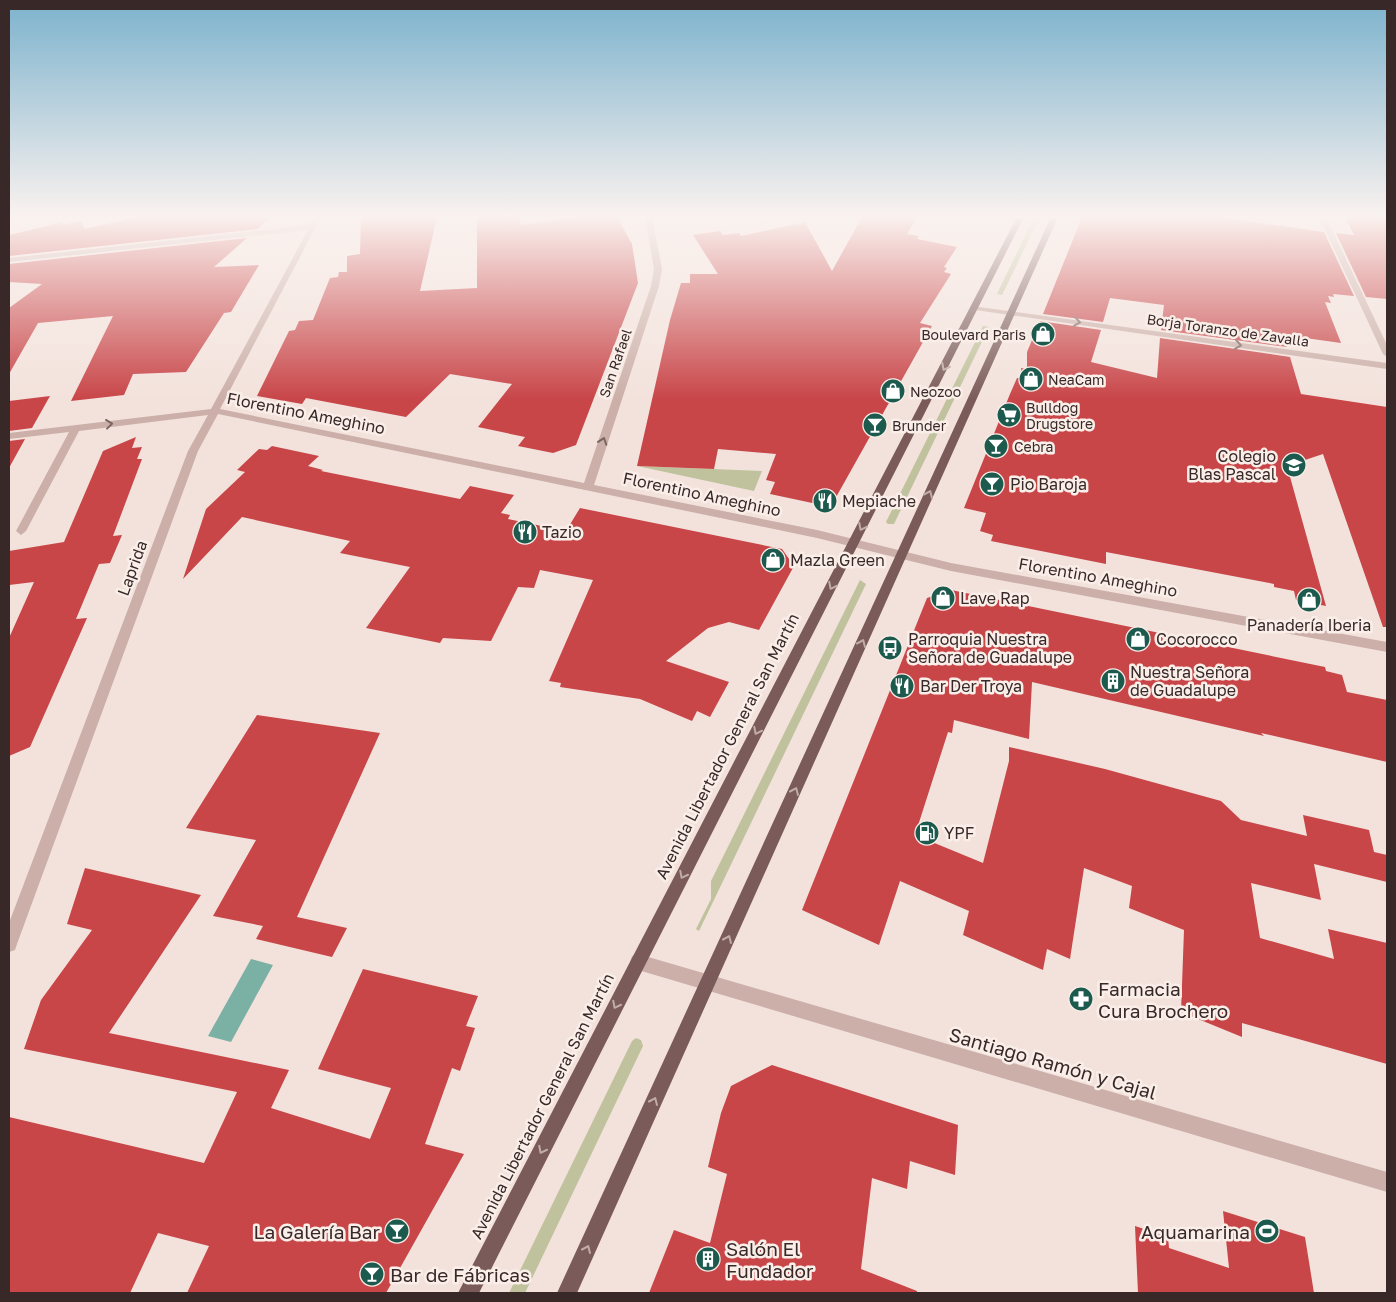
<svg xmlns="http://www.w3.org/2000/svg" width="1396" height="1302" font-family="'Golos Text',sans-serif">
	<rect width="100%" height="100%" fill="#f3e2dc"/>
	<path fill="#bfc29c" d="M1034,217H1040L1002,295L997,294Z
		M983,326L989,327L894,524H888L886,522Z
		M637,466L762,471L754,491Z
		M860,580L866,584L699,931L696,929L711,899V881Z
		M636,1038L641,1040L643,1046L525,1293H509L632,1041Z"/>
	<path fill="#7bb0a4" d="M251,959L273,965L231,1042L208,1036Z"/>
	<path fill="#c84548" d="M138,217H270L258,229L9,256V235L63,222V225L81,221L85,229Z
		M361,217H437L420,291L477,288V217H519L521,225L583,217H617L632,244L638,283L576,445L553,453L518,446L525,437L478,427L512,384L450,374L406,417L306,398L302,404L257,396L289,331L295,330L299,321L313,320L330,278L338,277L339,272H347V256L360,254Z
		M862,217H917L907,234L919,236L917,239L957,247L944,267L947,268L944,272L951,274L920,323L932,326L835,499L817,504L770,494L775,482L766,480L776,454L718,449L714,469L637,466L670,320L681,283H690V274H718L693,235L720,231L723,235L739,233L741,236L805,222L832,271Z
		M1082,217H1218L1324,232L1354,296L1333,294L1334,297L1328,296L1331,303L1325,302L1341,343L1284,335L1287,347L1161,330L1164,305L1110,298L1103,322L1043,314Z
		M1345,217H1387V299L1366,297L1336,233L1354,235Z
		M247,238L214,267L259,265L231,312L224,313L186,372L133,374L124,395L71,401L113,316L38,323L9,374V308L42,284L9,282V264Z
		M1040,321L1101,330L1091,362L1157,378L1160,338L1290,357L1301,394L1387,407V627H1383L1323,454L1287,466L1326,606L1296,600L1294,591L1274,587V584L1106,552V564L991,541L993,535L980,531L986,513L964,508L1010,394L1017,378H1022L1021,368L1027,369V352Z
		M50,396L32,428L9,431V401Z
		M136,437L132,448L142,447L137,459H142L113,536L122,535L110,563L99,564L76,619L87,618L30,747L9,756V638L34,582L9,585V551L64,542L103,451Z
		M25,439L9,468V441Z
		M272,446L319,456L308,466L323,470L321,471L460,499L470,486L514,495L501,513L510,515L508,519L566,531L580,508L782,549L794,566L759,630L729,622L708,628L666,661L729,682L710,717L697,711L692,721L640,699L560,687L561,683L549,681L593,580L540,570L534,588L518,587L491,641L443,638L440,643L366,628L410,567L340,553L350,541L242,517L183,579L206,509L245,472L237,470L259,449L267,450Z
		M951,590L1325,667L1326,671L1342,675L1347,692L1387,700V762L1261,733L1264,736L1032,682L1029,739L954,720L952,733L948,732L915,835L983,863L1009,761V747L1105,769L1221,801L1241,820L1307,836L1303,815L1369,830L1374,852L1387,855V882L1314,864L1321,900L1251,883L1260,938L1334,959L1328,929L1387,943V1064L1242,1023V1037L1181,1012L1184,930L1129,908L1132,886L1084,868L1070,959L1047,949L1043,970L963,935L969,911L900,881L879,945L802,910L927,598Z
		M257,715L380,733L297,917L347,928L332,957L256,939L263,926L213,916L256,840L186,828Z
		M85,868L201,895L109,1033L289,1070L271,1108L370,1139L391,1088L318,1069L363,969L478,996L466,1026L475,1028L460,1071L452,1068L425,1144L464,1154L386,1293H187L209,1246L158,1233L130,1293H9V1117L204,1163L237,1092L24,1049L41,1000L92,930L67,924Z
		M772,1065L958,1125L955,1175L910,1161L907,1189L872,1178L861,1269L917,1291V1293H649L674,1230L710,1243L727,1174L708,1167L721,1113L731,1086Z
		M1223,1211L1305,1237L1314,1293H1138L1135,1226L1168,1237L1169,1248L1229,1268Z"/>
	<g fill="none" stroke-linecap="round" stroke-linejoin="round">
		<path fill="#cbafa8" fill-rule="evenodd" d="M314,217H321L220,409L584,483L651,286L654,269L645,217H652L662,269L659,286L594,485L817,530L951,563L1387,642V652L951,571L817,538L218,414L198,451L17,944L15,950L9,952V923L188,451L208,415L79,431L26,531L21,535L16,531L69,432L9,439V433L211,409L308,230L9,262V258L310,225Z
			M1319,217H1326L1387,345V357L1383,354Z
			M972,306L1387,363V369L975,310L971,308Z
			M638,954L1387,1172V1192L638,970L632,968L630,962L632,956Z"/>
		<path fill="#7a5b59" fill-rule="evenodd" d="M1017,217H1024L479,1293H458Z
			M1051,217H1058L577,1293H557Z"/>
	</g>
	<defs><path id="oneway-chevron" d="M-2-3.5L2.5 0L-2 3.5" fill="none" stroke-width="1.6" stroke-linecap="round" stroke-linejoin="round" transform="scale(1.25)"/></defs>
	<g stroke="#7a6562">
		<use href="#oneway-chevron" transform="translate(1077 322) rotate(8)"/>
		<use href="#oneway-chevron" transform="translate(1238 345) rotate(8)"/>
		<use href="#oneway-chevron" transform="translate(109 424) rotate(-7)"/>
		<use href="#oneway-chevron" transform="translate(603 441) rotate(-71)"/>
	</g>
	<g stroke="#c0aca8">
		<use href="#oneway-chevron" transform="translate(945 367) rotate(117)"/>
		<use href="#oneway-chevron" transform="translate(929 494) rotate(-66)"/>
		<use href="#oneway-chevron" transform="translate(862 527) rotate(117)"/>
		<use href="#oneway-chevron" transform="translate(832 586) rotate(117)"/>
		<use href="#oneway-chevron" transform="translate(862 643) rotate(-66)"/>
		<use href="#oneway-chevron" transform="translate(757 731) rotate(117)"/>
		<use href="#oneway-chevron" transform="translate(795 791) rotate(-66)"/>
		<use href="#oneway-chevron" transform="translate(683 875) rotate(117)"/>
		<use href="#oneway-chevron" transform="translate(728 939) rotate(-66)"/>
		<use href="#oneway-chevron" transform="translate(616 1005) rotate(117)"/>
		<use href="#oneway-chevron" transform="translate(654 1101) rotate(-66)"/>
		<use href="#oneway-chevron" transform="translate(542 1150) rotate(117)"/>
		<use href="#oneway-chevron" transform="translate(587 1249) rotate(-66)"/>
	</g>
	<linearGradient id="sky" x2="0" y2="1"><stop stop-color="#7cb2cd"/><stop offset="0.54" stop-color="#faf2ef"/><stop offset="1" stop-color="#faf2ef" stop-opacity="0"/></linearGradient>
	<rect width="1396" height="400" fill="url(#sky)"/>
	<defs>
		<symbol id="shop-disc" viewBox="-11 -11 22 22"><circle r="9.5" fill="#1d5a4e" stroke="#faeee9"/><path d="M-5-2.5h2.3a2.7 3.5 0 0 1 5.4 0H5L5.5 6h-11ZM-1.5-2.5h3a1.5 2.3 0 0 0-3 0Z" fill="#fff"/></symbol>
		<symbol id="supermarket-disc" viewBox="-11 -11 22 22"><circle r="9.5" fill="#1d5a4e" stroke="#faeee9"/><path d="M-6-5.5h2.5l.6 2H6L4.5 2H-2.5L-4.4-4H-6ZM-1.5 3.2a1.3 1.3 0 1 0 .1 0ZM3 3.2a1.3 1.3 0 1 0 .1 0Z" fill="#fff"/></symbol>
		<symbol id="bar-disc" viewBox="-11 -11 22 22"><circle r="9.5" fill="#1d5a4e" stroke="#faeee9"/><path d="M-6-5H6L.8 .8V4.5H3.5V6h-7V4.5H-.8V.8Z" fill="#fff"/></symbol>
		<symbol id="school-disc" viewBox="-11 -11 22 22"><circle r="9.5" fill="#1d5a4e" stroke="#faeee9"/><path d="M0-5L7-2L0 1L-7-2ZM-4 1L0 2.5L4 1V4Q0 6-4 4Z" fill="#fff"/></symbol>
		<symbol id="restaurant-disc" viewBox="-11 -11 22 22"><circle r="9.5" fill="#1d5a4e" stroke="#faeee9"/><path d="M-5-6h1v4h1v-4h1v4h1v-4h1v5L-1.5 .5V6h-2V.5L-5-1ZM5-6V6H3V1.5H1.5Q1.5-4 5-6Z" fill="#fff"/></symbol>
		<symbol id="bus-disc" viewBox="-11 -11 22 22"><circle r="9.5" fill="#1d5a4e" stroke="#faeee9"/><path d="M-5-6H5V4H4V6H2V4H-2V6H-4V4H-5ZM-3.5-4V0h7V-4ZM-3.5 1.2v1.5H-2V1.2ZM2 1.2v1.5H3.5V1.2Z" fill="#fff"/></symbol>
		<symbol id="building-disc" viewBox="-11 -11 22 22"><circle r="9.5" fill="#1d5a4e" stroke="#faeee9"/><path d="M-4-6H4V6H1V3H-1V6H-4ZM-2.5-4.3h1.7v1.8h-1.7ZM.8-4.3h1.7v1.8H.8ZM-2.5-1h1.7V.8h-1.7ZM.8-1h1.7V.8H.8Z" fill="#fff"/></symbol>
		<symbol id="fuel-disc" viewBox="-11 -11 22 22"><circle r="9.5" fill="#1d5a4e" stroke="#faeee9"/><path d="M-5.5-6h7V0h2V4h1.3V-2.5L3-4.5l.8-.8L6-3V5H2.5V1h-1V6h-7ZM-4.2-4.7v3.2H.2V-4.7Z" fill="#fff"/></symbol>
		<symbol id="pharmacy-disc" viewBox="-11 -11 22 22"><circle r="9.5" fill="#1d5a4e" stroke="#faeee9"/><path d="M-2-6h4v4h4v4h-4v4h-4v-4h-4v-4h4Z" fill="#fff"/></symbol>
		<symbol id="stadium-disc" viewBox="-11 -11 22 22"><circle r="9.5" fill="#1d5a4e" stroke="#faeee9"/><path d="M0-5a6.5 5 0 1 0 0 10a6.5 5 0 1 0 0-10ZM-3.5-1.8h7v3.6h-7Z" fill="#fff"/></symbol>
	</defs>
	<g fill-rule="evenodd">
		<use href="#shop-disc" x="1029" y="320" width="28" height="28"/>
		<use href="#shop-disc" x="1017" y="365" width="28" height="28"/>
		<use href="#shop-disc" x="879" y="377" width="28" height="28"/>
		<use href="#supermarket-disc" x="995" y="401" width="28" height="28"/>
		<use href="#bar-disc" x="861" y="411" width="28" height="28"/>
		<use href="#bar-disc" x="982" y="432" width="28" height="28"/>
		<use href="#school-disc" x="1280" y="451" width="28" height="28"/>
		<use href="#bar-disc" x="978" y="470" width="28" height="28"/>
		<use href="#restaurant-disc" x="811" y="487" width="28" height="28"/>
		<use href="#restaurant-disc" x="511" y="518" width="28" height="28"/>
		<use href="#shop-disc" x="759" y="546" width="28" height="28"/>
		<use href="#shop-disc" x="929" y="584" width="28" height="28"/>
		<use href="#shop-disc" x="1295" y="586" width="28" height="28"/>
		<use href="#shop-disc" x="1124" y="625" width="28" height="28"/>
		<use href="#bus-disc" x="876" y="634" width="28" height="28"/>
		<use href="#building-disc" x="1099" y="667" width="28" height="28"/>
		<use href="#restaurant-disc" x="888" y="672" width="28" height="28"/>
		<use href="#fuel-disc" x="913" y="819" width="28" height="28"/>
		<use href="#pharmacy-disc" x="1067" y="985" width="28" height="28"/>
		<use href="#bar-disc" x="383" y="1217" width="28" height="28"/>
		<use href="#stadium-disc" x="1253" y="1217" width="28" height="28"/>
		<use href="#building-disc" x="694" y="1245" width="28" height="28"/>
		<use href="#bar-disc" x="358" y="1260" width="28" height="28"/>
	</g>
	<g text-anchor="middle" dominant-baseline="central" stroke-width="5" stroke-linejoin="round" paint-order="stroke">
		<g font-size="14" fill="#382928" stroke="#faeee9">
			<text transform="translate(1228 330) rotate(8)">Borja Toranzo de Zavalla</text>
			<text transform="translate(615 363) rotate(-71)">San Rafael</text>
		</g>
		<g font-size="14" fill="#382928" stroke="#faeee9" text-anchor="start">
			<text x="1026" y="334" text-anchor="end">Boulevard Paris</text>
			<text x="1048" y="379">NeaCam</text>
			<text x="910" y="391">Neozoo</text>
			<text x="1026" y="407">Bulldog<tspan x="1026" dy="16">Drugstore</tspan></text>
			<text x="892" y="425">Brunder</text>
			<text x="1014" y="446">Cebra</text>
		</g>
		<g font-size="16" fill="#382928" stroke="#faeee9">
			<text transform="translate(306 413) rotate(11)">Florentino Ameghino</text>
			<text transform="translate(702 494) rotate(12)">Florentino Ameghino</text>
			<text transform="translate(132 568) rotate(-70)">Laprida</text>
			<text transform="translate(1098 577) rotate(10)">Florentino Ameghino</text>
			<text transform="translate(727 746) rotate(-63)">Avenida Libertador General San Martín</text>
			<text transform="translate(542 1106) rotate(-63)">Avenida Libertador General San Martín</text>
		</g>
		<g font-size="16" fill="#382928" stroke="#faeee9" text-anchor="start">
			<text x="1276" y="456" text-anchor="end">Colegio<tspan x="1276" dy="18">Blas Pascal</tspan></text>
			<text x="1010" y="484">Pio Baroja</text>
			<text x="842" y="501">Mepiache</text>
			<text x="542" y="532">Tazio</text>
			<text x="790" y="560">Mazla Green</text>
			<text x="960" y="598">Lave Rap</text>
			<text x="1309" y="625" text-anchor="middle">Panadería Iberia</text>
			<text x="908" y="639">Parroquia Nuestra<tspan x="908" dy="18">Señora de Guadalupe</tspan></text>
			<text x="1156" y="639">Cocorocco</text>
			<text x="1130" y="672">Nuestra Señora<tspan x="1130" dy="18">de Guadalupe</tspan></text>
			<text x="920" y="686">Bar Der Troya</text>
			<text x="944" y="833">YPF</text>
		</g>
		<g font-size="19" fill="#382928" stroke="#faeee9" text-anchor="start">
			<text x="1098" y="988">Farmacia<tspan x="1098" dy="22">Cura Brochero</tspan></text>
			<text x="380" y="1231" text-anchor="end">La Galería Bar</text>
			<text x="1250" y="1231" text-anchor="end">Aquamarina</text>
			<text x="726" y="1248">Salón El<tspan x="726" dy="22">Fundador</tspan></text>
			<text x="390" y="1274">Bar de Fábricas</text>
		</g>
		<g font-size="19" fill="#382928" stroke="#faeee9">
			<text transform="translate(1053 1063) rotate(16)">Santiago Ramón y Cajal</text>
		</g>
	</g>
	<rect width="1396" height="1302" fill="none" stroke="#382928" stroke-width="20"/>
</svg>
